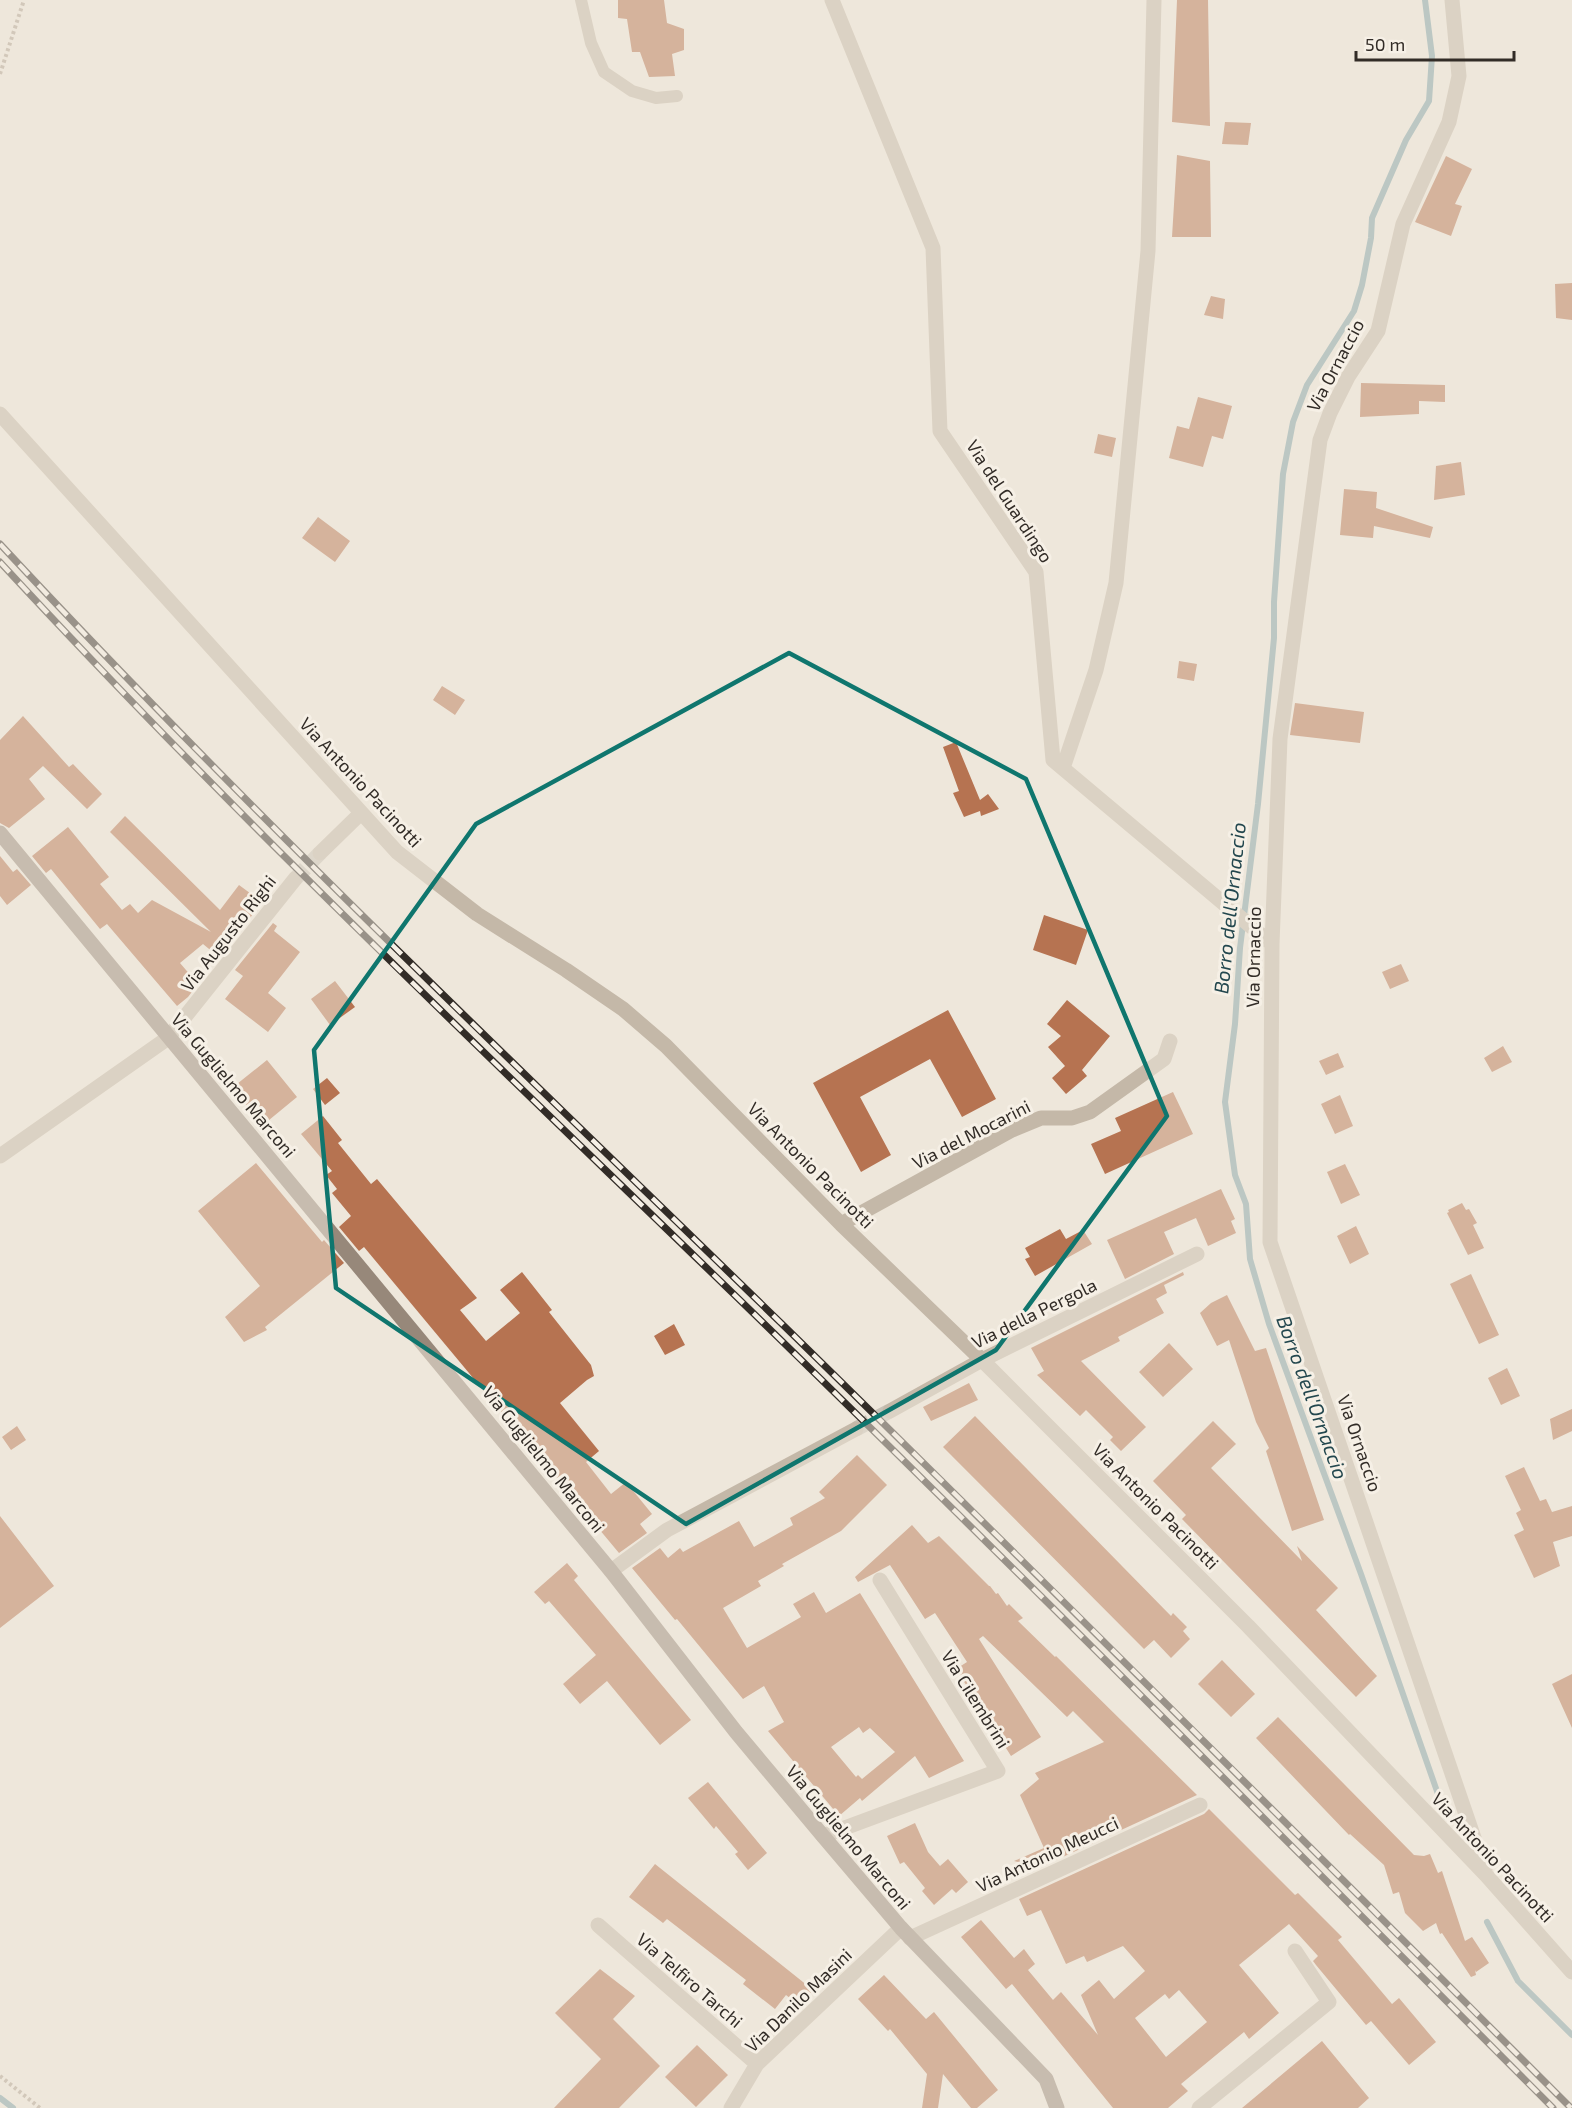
<svg xmlns="http://www.w3.org/2000/svg" width="1572" height="2108" font-family="'Exo 2',sans-serif">
	<rect width="100%" height="100%" fill="#eee7db"/>
	<g fill="none" stroke-linecap="round" stroke-linejoin="round">
		<path stroke="#7ea1a7" stroke-width="6" d="M1425,0L1432,56L1429,101L1406,140L1372,218L1371,238L1362,285L1354,311L1307,385L1293,422L1283,474L1274,602V638L1258,804L1240,948L1235,1024L1225,1102L1235,1175L1246,1204L1250,1259L1269,1324L1361,1574L1446,1817
			M1487,1922L1518,1981L1572,2035
			M0,2098L13,2108"/>
	</g>
	<path fill="#b67351" fill-rule="evenodd" d="M618,0H664L667,23L684,29V50L672,54L675,76L649,77L640,52H632L627,19L618,18Z
		M1177,0H1208L1210,126L1172,122Z
		M1225,122L1251,123L1248,145L1222,144Z
		M1177,155L1210,161L1211,237H1172Z
		M1446,156L1472,169L1455,204L1462,206L1451,236L1415,222Z
		M1572,283V320L1556,318L1555,284Z
		M1211,296L1225,299L1223,319L1204,315Z
		M1361,383L1445,385V402L1419,401V414L1360,417Z
		M1198,397L1232,406L1223,439L1212,436L1203,467L1169,458L1177,426L1189,429Z
		M1098,434L1116,438L1112,457L1094,453Z
		M1461,462L1465,495L1434,500L1436,466Z
		M1344,489L1377,492L1376,508L1433,527L1430,538L1374,526L1373,538L1340,535Z
		M318,517L350,541L335,562L302,538Z
		M1179,661L1197,664L1194,681L1177,678Z
		M442,686L465,700L455,715L433,700Z
		M1295,703L1364,712L1360,743L1290,735Z
		M23,716L69,767L73,764L102,794L87,809L43,766L29,779L45,799L9,828L0,823V740Z
		M956,742L980,800L988,794L999,809L981,816L980,811L964,817L953,793L959,791L943,747Z
		M125,816L220,910L239,885L262,902L220,958L203,944L180,963L198,984L188,997L177,1006L107,924L100,929L51,869L46,873L32,856L68,827L109,877L100,884L122,910L130,904L138,913L152,900L211,932L110,832Z
		M0,856L13,872L17,869L31,885L7,905L0,896Z
		M1044,915L1088,930L1076,965L1033,950Z
		M273,923L277,926L274,931L300,952L268,993L286,1008L268,1032L225,999L243,976L235,970Z
		M1401,964L1409,981L1390,989L1382,972Z
		M335,981L355,1007L330,1025L311,999Z
		M1067,1000L1110,1036L1082,1070L1087,1076L1066,1094L1052,1078L1065,1066L1048,1047L1061,1036L1047,1024Z
		M948,1010L996,1099L962,1117L930,1059L860,1097L891,1155L861,1172L813,1083Z
		M1503,1046L1512,1062L1492,1072L1484,1058Z
		M1338,1053L1344,1067L1326,1075L1319,1061Z
		M267,1060L297,1097L263,1125L232,1088Z
		M327,1078L340,1093L325,1105L313,1089Z
		M1173,1092L1193,1134L1105,1174L1091,1144L1121,1131L1115,1118Z
		M1340,1095L1353,1126L1335,1134L1321,1104Z
		M323,1116L342,1140L338,1143L371,1184L377,1179L477,1298L460,1310L486,1341L520,1313L500,1290L522,1272L552,1310L549,1312L591,1365L594,1376L587,1380L560,1403L599,1451L586,1462L611,1494L626,1482L652,1514L640,1524L647,1533L619,1553L364,1247L359,1251L339,1227L351,1216L332,1193L337,1189L326,1175L332,1171L301,1134Z
		M256,1163L322,1242L324,1240L344,1263L265,1327L267,1330L244,1342L225,1317L260,1286L198,1211Z
		M1345,1164L1360,1195L1341,1204L1327,1172Z
		M1221,1189L1235,1219L1231,1221L1236,1233L1208,1246L1196,1218L1164,1232L1174,1254L1125,1279L1107,1240Z
		M1462,1203L1466,1210L1469,1209L1477,1223L1473,1225L1484,1248L1468,1255L1447,1213L1449,1212L1448,1210Z
		M1356,1226L1369,1254L1350,1264L1337,1236Z
		M1060,1229L1066,1239L1083,1230L1092,1244L1035,1276L1025,1259L1030,1257L1025,1248Z
		M1183,1272L1184,1275L1164,1285L1167,1293L1156,1299L1164,1313L1118,1337L1120,1341L1081,1361L1146,1427L1121,1451L1110,1440L1113,1437L1086,1410L1080,1416L1037,1375L1044,1371L1031,1348Z
		M1471,1274L1499,1335L1479,1344L1450,1284Z
		M1227,1295L1255,1351L1266,1348L1324,1520L1292,1531L1266,1451L1269,1448L1256,1422L1229,1340L1217,1346L1200,1313L1211,1303Z
		M674,1324L685,1345L665,1355L654,1336Z
		M1169,1343L1193,1369L1163,1397L1139,1372Z
		M1507,1368L1520,1396L1501,1405L1488,1378Z
		M969,1383L978,1400L931,1421L923,1407Z
		M1572,1409V1431L1553,1440L1550,1419Z
		M975,1416L1171,1616L1173,1613L1187,1627L1183,1631L1190,1639L1171,1658L1154,1640L1144,1649L943,1447Z
		M1213,1421L1236,1444L1211,1468L1302,1561L1297,1546L1338,1588L1316,1610L1377,1676L1356,1697L1182,1519L1186,1515L1153,1481Z
		M17,1426L26,1440L11,1450L2,1437Z
		M857,1455L887,1485L841,1531L782,1564L784,1566L758,1581L761,1586L723,1608L747,1648L801,1617L793,1604L814,1592L826,1613L860,1593L964,1761L929,1778L915,1756L862,1801L860,1798L839,1816L768,1731L784,1722L764,1686L743,1699L677,1619L675,1620L632,1568L660,1548L668,1558L680,1548L683,1552L739,1521L754,1547L793,1525L790,1518L825,1498L819,1492ZM859,1727L863,1733L870,1728L895,1752L862,1779L858,1775L856,1777L831,1747Z
		M1524,1467L1540,1501L1546,1499L1552,1512L1572,1506V1536L1553,1542L1560,1566L1534,1578L1514,1535L1524,1530L1516,1513L1521,1510L1505,1476Z
		M0,1516L54,1586L0,1628Z
		M912,1525L928,1543L939,1536L989,1586H990L996,1594L998,1593L1007,1606L1009,1604L1023,1618L1018,1621L1055,1657L1056,1656L1197,1795L1041,1867L1014,1861L1044,1848L1020,1795L1039,1779L1035,1773L1104,1742L1073,1711L1067,1717L983,1636L979,1639L1041,1737L1011,1756L956,1669L967,1662L935,1613L925,1619L890,1565L858,1582L855,1577Z
		M567,1563L578,1576L574,1580L691,1720L660,1745L607,1681L580,1704L563,1684L596,1655L549,1601L545,1604L534,1592Z
		M1222,1660L1255,1694L1231,1717L1198,1684Z
		M1572,1674V1728L1552,1684Z
		M1278,1717L1414,1855L1424,1856L1430,1854L1438,1873L1442,1871L1465,1941L1472,1937L1489,1963L1476,1972L1475,1970L1476,1975L1471,1977L1442,1933L1440,1934L1436,1923L1423,1931L1405,1913L1399,1892L1393,1894L1384,1865L1350,1834L1349,1835L1256,1738Z
		M708,1782L767,1853L748,1870L735,1854L738,1852L716,1826L714,1829L688,1798Z
		M1209,1809L1295,1895L1298,1893L1342,1937L1338,1940L1392,2004L1399,1998L1436,2042L1409,2065L1371,2021L1366,2025L1316,1965L1313,1961L1318,1956L1289,1924L1239,1965L1279,2013L1249,2039L1244,2032L1181,2084L1188,2091L1168,2108H1113L1012,1984L1006,1989L961,1937L981,1920L1014,1958L1024,1949L1035,1964L1028,1970L1053,2000L1061,1992L1098,2035L1081,1995L1099,1980L1114,1999L1145,1971L1123,1946L1087,1962L1084,1956L1066,1964L1041,1910L1027,1916L1019,1899L1204,1814ZM1179,1990L1207,2022L1166,2057L1135,2018L1165,1994L1169,1999Z
		M915,1823L928,1852L940,1866L948,1859L968,1882L956,1893L952,1889L934,1905L922,1891L925,1888L904,1862L900,1864L887,1836Z
		M655,1864L813,1990L800,2006L786,1995L775,2009L743,1984L746,1980L667,1919L663,1923L629,1897Z
		M600,1969L635,1996L613,2019L660,2066L619,2108H554L601,2059L555,2013Z
		M884,1975L926,2019L934,2012L998,2090L977,2108H971L943,2074L938,2108H922L927,2074L890,2029L888,2031L858,1999Z
		M1322,2041L1369,2098L1358,2108H1242Z
		M697,2045L728,2075L696,2107L665,2077Z"/>
	<g fill="none" stroke-linecap="round" stroke-linejoin="round">
		<path stroke="#c8c2b7" stroke-width="15" stroke-dasharray="15 8" stroke-linecap="butt" d="M295,879L320,853
			M856,1429L890,1411"/>
		<path stroke="#b0a293" stroke-width="4" stroke-dasharray="3 3" stroke-linecap="butt" d="M0,74L24,0
			M0,2076L40,2108"/>
		<path stroke="#c4b8a8" stroke-width="12" d="M581,0L591,43L604,72L632,91L656,98L677,96"/>
		<path stroke="#c4b8a8" stroke-width="15" d="M832,0L933,248L940,431L1036,572L1053,760L1272,944
			M1452,0L1459,76L1449,122L1403,224L1378,331L1348,377L1330,413L1320,440L1280,739L1272,944L1270,1242L1485,1870
			M0,414L397,852L477,914L566,970L623,1009L666,1046L841,1224L982,1360L1248,1626L1486,1875L1572,1972
			M1063,768L1096,670L1116,583L1148,251L1154,0
			M320,853L361,813
			M0,1156L168,1038L295,879
			M841,1224L1012,1130L1041,1118H1072L1090,1112L1164,1059L1170,1041
			M890,1411L982,1360L1197,1254
			M611,1571L667,1530L856,1429
			M823,1836L998,1771L880,1580
			M598,1925L757,2064
			M910,1938L1200,1805
			M731,2108L757,2064L901,1928
			M1199,2108L1329,2002L1295,1951"/>
		<path stroke="#97887a" stroke-width="15" d="M0,833L611,1571L736,1732L823,1836L901,1928L1046,2079L1057,2108"/>
		<defs>
			<path id="rail" d="M0,544C250,813 517,1066 781,1323C1046,1582 1308,1845 1571,2108
				M0,562C239,821 496,1063 748,1308C1019,1572 1286,1840 1553,2108"/>
		</defs>
		<use href="#rail" stroke="#322c27" stroke-width="7"/>
		<use href="#rail" stroke="#f6f0e6" stroke-width="4.5" stroke-dasharray="14" stroke-linecap="butt"/>
	</g>
	<path d="M0 0H1572V2108H0ZM789,653L1026,779L1167,1116L996,1350L686,1524L336,1288L314,1050L476,824Z" fill="#eee7db" fill-opacity=".55" fill-rule="evenodd"/>
	<path fill="none" stroke="#0f766e" stroke-width="4.5" stroke-linejoin="round" d="M789,653L1026,779L1167,1116L996,1350L686,1524L336,1288L314,1050L476,824Z"/>
	<g text-anchor="middle" dominant-baseline="central" stroke-width="6" stroke-linejoin="round" paint-order="stroke">
		<g font-size="18" fill="#322c27" stroke="#f6f0e6">
			<text transform="translate(1335 365) rotate(-62)">Via Ornaccio</text>
			<text transform="translate(1010 501) rotate(57)">Via del Guardingo</text>
			<text transform="translate(361 782) rotate(47)">Via Antonio Pacinotti</text>
			<text transform="translate(228 933) rotate(-52)">Via Augusto Righi</text>
			<text transform="translate(1253 957) rotate(-89)">Via Ornaccio</text>
			<text transform="translate(234 1085) rotate(50)">Via Guglielmo Marconi</text>
			<text transform="translate(971 1134) rotate(-27)">Via del Mocarini</text>
			<text transform="translate(811 1165) rotate(45)">Via Antonio Pacinotti</text>
			<text transform="translate(1034 1313) rotate(-26)">Via della Pergola</text>
			<text transform="translate(1360 1443) rotate(71)">Via Ornaccio</text>
			<text transform="translate(544 1459) rotate(51)">Via Guglielmo Marconi</text>
			<text transform="translate(1156 1506) rotate(45)">Via Antonio Pacinotti</text>
			<text transform="translate(976 1699) rotate(58)">Via Cilembrini</text>
			<text transform="translate(849 1837) rotate(50)">Via Guglielmo Marconi</text>
			<text transform="translate(1047 1854) rotate(-25)">Via Antonio Meucci</text>
			<text transform="translate(1493 1857) rotate(47)">Via Antonio Pacinotti</text>
			<text transform="translate(690 1980) rotate(41)">Via Telfiro Tarchi</text>
			<text transform="translate(798 2000) rotate(-44)">Via Danilo Masini</text>
		</g>
		<g font-size="20" font-style="italic" fill="#23474e" stroke="#f6f0e6">
			<text transform="translate(1229 908) rotate(-84)">Borro dell'Ornaccio</text>
			<text transform="translate(1313 1397) rotate(70)">Borro dell'Ornaccio</text>
		</g>
	</g>
	<path d="M1356 51v9h158v-9" fill="none" stroke="#322c27" stroke-width="3"/>
	<text x="1365" y="51" font-size="18" fill="#322c27" stroke="#f6f0e6" stroke-width="4.5" paint-order="stroke">50 m</text>
</svg>
